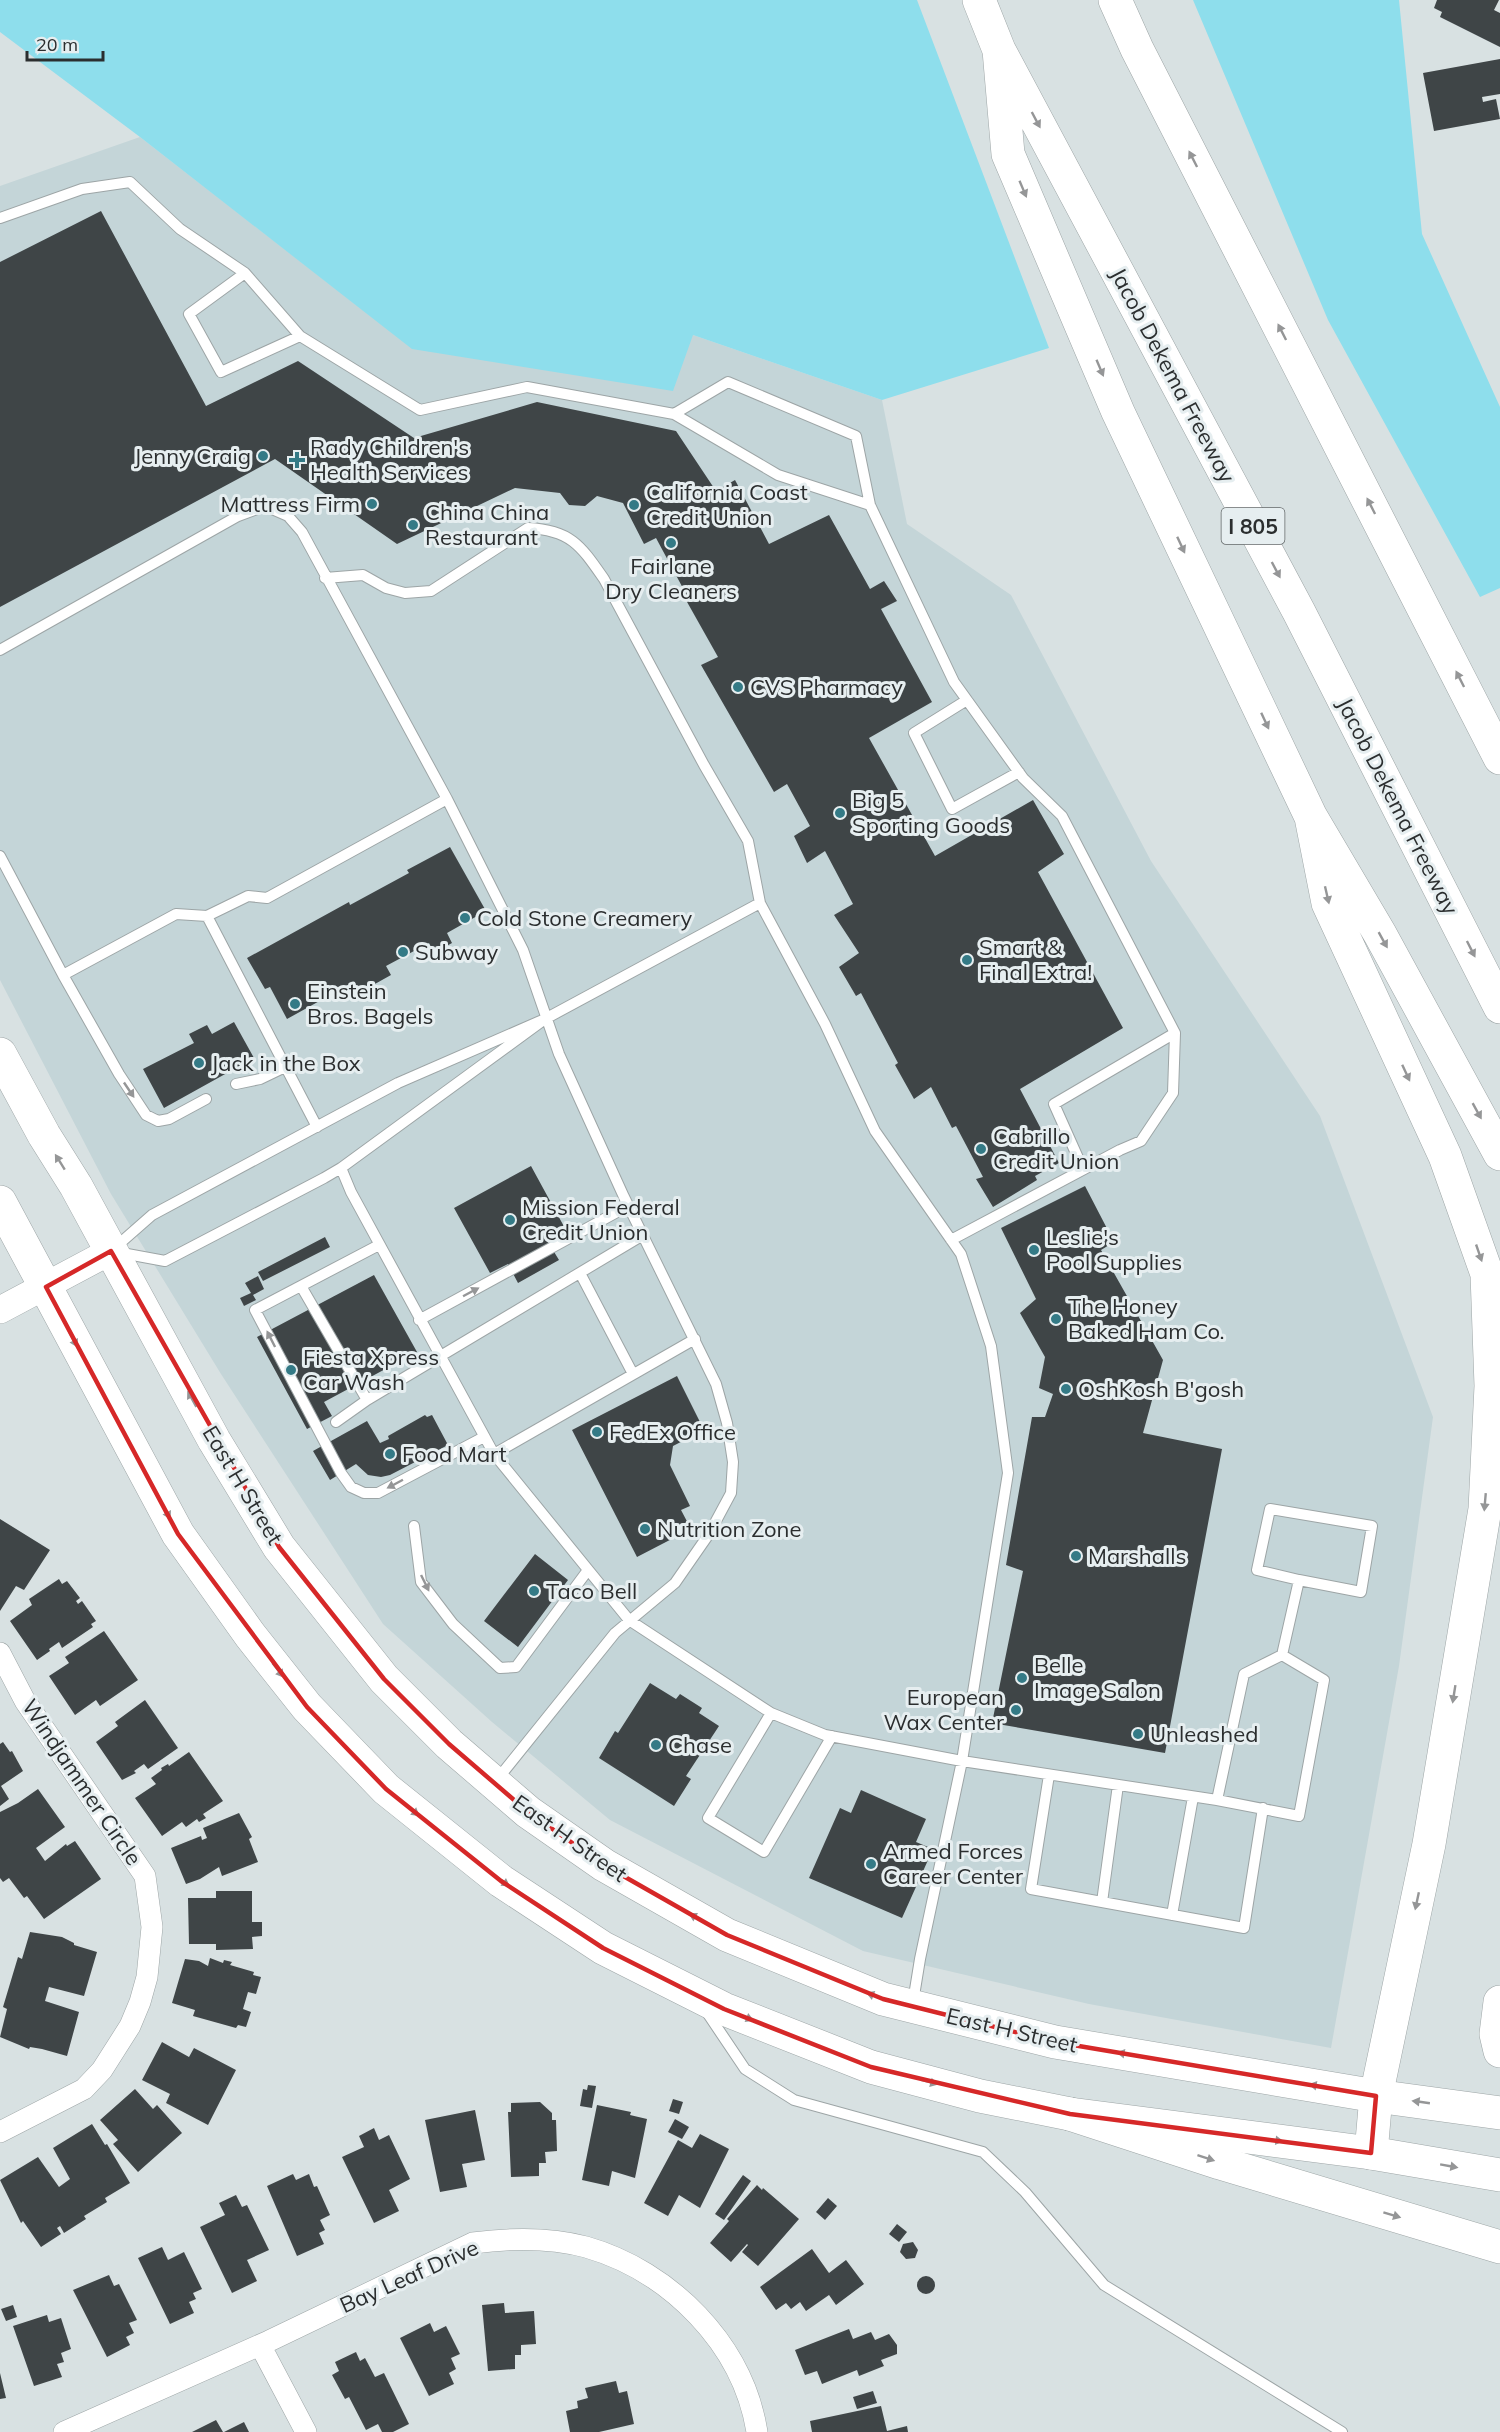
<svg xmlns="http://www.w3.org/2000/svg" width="1500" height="2432" font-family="Mulish,sans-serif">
	<rect width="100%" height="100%" fill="#d8e1e2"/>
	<path fill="#c4d5d8" d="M140,137L413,349L693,335L882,400L907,524L1011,595L1151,861L1320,1116L1433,1417L1399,1666L1331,2048L1089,2004L863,1951L610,1820L492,1722L383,1624L221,1374L111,1194L0,980V186Z"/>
	<path fill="#8edeec" d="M0,0H917L1049,348L882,400L693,335L673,391L412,349L140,137L0,32Z
		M1193,0H1399L1422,234L1500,407V588L1480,597L1328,320Z"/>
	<path fill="#3f4547" d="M1437,0H1499L1494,10L1500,13V47L1440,17L1442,12L1434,8Z
		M1500,59V94L1482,97L1483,102L1496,99L1500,119L1434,131L1423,73Z
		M101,211L206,406L298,361L414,438L537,402L676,431L716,491L735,480L769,544L829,515L870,589L884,581L897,601L881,609L932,702L869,738L935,856L1033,800L1064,854L1038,872L1123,1028L1020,1089L1059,1163L1035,1176L1037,1180L993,1207L976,1179L983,1177L956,1126L952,1128L931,1087L914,1099L895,1065L898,1063L861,993L856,996L839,967L859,953L834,915L853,904L825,851L807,863L794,836L810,826L787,784L774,792L701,665L718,657L682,593L685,592L656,538L644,544L623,503L597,496L585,506L569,505L560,493L515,488L397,544L275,459L0,607V262Z
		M450,847L486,911L447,933L452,943L434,953L429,943L386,966L391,975L357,994L352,983L287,1019L270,987L265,989L247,958L349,902L350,905L409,873L407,870Z
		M234,1022L254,1058L164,1108L143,1069L194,1043L189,1034L207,1025L212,1034Z
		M531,1166L567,1232L548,1242L559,1260L518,1283L508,1264L490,1273L454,1208Z
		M1085,1186L1114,1242L1101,1250L1163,1360L1143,1433L1222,1449L1165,1753L992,1723L1023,1571L1006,1565L1032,1417H1045L1053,1394L1039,1388L1045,1357L1020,1313L1036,1299L1001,1228Z
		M325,1237L330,1247L263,1281L258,1272Z
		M374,1275L417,1352L324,1402L332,1416L307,1429L257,1337Z
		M258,1276L264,1289L253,1295L256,1300L244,1306L240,1298L251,1293L245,1283Z
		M677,1376L704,1430L673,1446L670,1465L690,1506L681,1510L691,1529L637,1557L572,1430Z
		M425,1415L427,1417L432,1415L448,1445L390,1475L381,1477L368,1475L356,1464L330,1480L313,1451L367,1421L380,1443L389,1439L388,1436Z
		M0,1519L50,1550L24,1590L16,1586L0,1611Z
		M535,1554L568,1580L518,1647L484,1621Z
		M59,1579L62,1584L67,1581L80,1598L76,1601L78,1604L82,1601L96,1621L91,1624L93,1627L62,1648L59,1642L49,1649L50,1651L37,1660L10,1621L32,1605L29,1599Z
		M104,1631L138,1680L100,1706L96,1700L75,1715L49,1676L69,1663L65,1657Z
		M650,1683L676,1699L680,1694L702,1708L699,1713L719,1726L686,1776L691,1779L674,1806L599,1758L615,1731L618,1733Z
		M145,1700L178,1748L148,1769L144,1764L134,1771L136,1773L122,1780L96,1742L118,1726L115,1722Z
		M3,1742L10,1752L12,1751L23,1771L1,1786L9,1799L0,1806V1744Z
		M189,1752L223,1801L203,1814L206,1818L199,1822L197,1819L186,1827L182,1822L162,1836L135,1798L156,1784L151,1778L162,1770L161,1768L168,1764L169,1766Z
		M38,1789L65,1827L36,1848L45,1861L66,1844L67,1846L75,1841L101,1879L44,1919L27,1896L24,1898L9,1878L3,1882L0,1878V1812L18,1803Z
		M861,1790L926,1819L916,1842L933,1849L902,1918L809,1878L840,1808L851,1813Z
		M239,1813L252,1837L249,1839L258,1862L222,1876L219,1867L200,1879L186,1884L171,1848L201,1836L202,1840L207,1838L203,1828Z
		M216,1891H252V1922H262V1936L252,1937L253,1949L216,1950V1944H189L188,1898H216Z
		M30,1932L62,1937L74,1943V1945L97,1952L84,1996L49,1987L45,2001L79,2012L67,2056L42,2049L30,2047L29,2049L0,2037L7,2009L3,2007L18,1957L22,1959Z
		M210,1958L223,1963L224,1960L232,1962L230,1965L254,1972L253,1975L261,1977L256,1994L248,1992L243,2009L251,2012L246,2027L238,2025L236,2028L193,2016L195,2010L172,2003L185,1959L199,1961L208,1966Z
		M162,2042L189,2057L194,2048L236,2070L208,2125L166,2103L170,2094L142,2080Z
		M588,2085L596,2086L592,2108L580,2106L583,2089L587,2090Z
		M135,2089L153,2109L157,2105L182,2133L138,2172L113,2144L118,2140L100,2120Z
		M673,2099L683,2102L679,2114L669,2111Z
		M540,2102L552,2113V2120H556L557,2151L545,2152L546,2163H539V2176L511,2177L508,2112H511V2103Z
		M597,2105L631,2112L630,2115L647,2119L635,2178L612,2171L609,2186L582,2180Z
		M475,2110L485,2160L462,2164L467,2187L440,2192L425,2120Z
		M675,2119L689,2127L682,2139L668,2132Z
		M92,2124L105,2145L107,2144L130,2183L105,2198L107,2202L84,2216L86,2219L64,2233L60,2226L57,2228L61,2234L41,2247L23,2221L21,2223L0,2180L38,2157L59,2187L70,2179L53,2148Z
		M374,2128L379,2140L389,2135L410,2179L389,2190L399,2211L374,2223L342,2157L364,2147L359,2136Z
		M700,2134L729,2149L700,2208L679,2195L668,2216L644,2203L678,2140L692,2148Z
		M293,2174L296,2180L309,2174L314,2187L317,2186L330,2215L320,2220L325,2230L319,2233L324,2244L297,2256L267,2186Z
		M743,2175L751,2181L724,2220L715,2214Z
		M757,2185L762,2190L763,2188L799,2219L758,2266L742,2252L748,2245L747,2244L731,2262L710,2243L729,2221L727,2219Z
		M236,2195L242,2207L247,2205L269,2250L247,2260L257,2281L232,2293L200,2227L225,2215L219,2203Z
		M828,2198L837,2206L825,2220L816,2212Z
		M897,2224L907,2232L899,2242L889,2234Z
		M913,2242L918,2250L915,2258L906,2259L900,2252L903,2244Z
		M162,2247L168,2260L184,2252L202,2289L193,2293L196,2299L189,2302L194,2313L170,2324L138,2258Z
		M812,2249L829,2273L846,2260L864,2284L836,2305L829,2295L806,2311L800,2302L791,2309L786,2303L776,2310L760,2287Z
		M109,2275L114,2286L119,2284L137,2320L129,2323L134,2333L126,2337L130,2345L107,2357L73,2290Z
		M917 2285a9 9 0 1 1 18 0a9 9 0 1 1-18 0Z
		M504,2303L505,2313L534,2311L536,2344L521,2345V2355H515V2369L488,2371L482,2305Z
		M13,2305L17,2317L6,2321L1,2309Z
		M47,2315L49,2322L61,2318L71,2349L61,2353L64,2362L57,2364L62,2377L34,2386L13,2326Z
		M430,2323L434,2332L446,2326L460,2354L451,2358L456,2369L449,2373L454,2384L429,2396L400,2338Z
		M849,2329L853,2339L871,2332L875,2340L889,2334L897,2345V2354L881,2360L884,2366L859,2376L857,2370L822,2384L817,2371L805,2375L795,2350Z
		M356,2352L360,2361L365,2358L375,2377L384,2373L409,2424L393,2432H382L378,2424L366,2430L349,2397L345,2399L332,2375L339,2371L335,2362Z
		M0,2373L6,2398L0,2399Z
		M616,2381L619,2393L627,2391L634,2424L599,2432H570L566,2411L578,2408L577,2401L588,2398L585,2388Z
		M873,2391L877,2403L857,2409L853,2397Z
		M881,2406L887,2431L907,2426L908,2432H812L810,2421Z
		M216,2420L223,2432H192Z
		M244,2422L249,2432H224Z"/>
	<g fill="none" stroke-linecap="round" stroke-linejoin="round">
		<defs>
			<path id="service" d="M0,218L82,189L130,182L180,229L245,273L300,336L420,410L527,387L674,414L778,475L870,505L954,682L1023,778L1062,816L1175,1033L1173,1093L1141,1141L1120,1150L951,1240
				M245,273L189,314L221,372L300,336
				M674,414L728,382L856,436L870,505
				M325,578L363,575L386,588L405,593L431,591L528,528C571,530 581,546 604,579L704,765L748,841L760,903
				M0,650L238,516L265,506L288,516L302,532L447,799L523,950L559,1054L624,1197L716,1384L727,1423L733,1462L731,1493L709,1534L675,1583L615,1633L496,1781
				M967,700L914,733L952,809L1019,772
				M0,856L63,975L176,914L207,916L317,1127
				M207,916L248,896L267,898L447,799
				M63,975L119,1074L146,1115L158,1121L169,1119L206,1099
				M545,1019L760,903L825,1024L875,1131L961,1254L991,1346L1008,1473L962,1761L920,1959L913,2002
				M545,1019L341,1168L324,1178L165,1261L111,1251L152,1215L398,1083Z
				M236,1084L260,1079L285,1067
				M341,1168L351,1192L494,1454L629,1620L771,1713L825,1735L962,1761L1217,1800L1299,1816L1324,1680L1282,1655L1244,1674L1217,1800
				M1083,1169L1054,1104L1175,1033
				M379,1245L255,1310L341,1473L351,1487L364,1493H378L484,1437
				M580,1273L633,1374
				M301,1286L367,1400
				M419,1320L628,1206
				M336,1422L367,1400L643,1235
				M494,1454L695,1339
				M414,1526L421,1582L453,1624L500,1668L516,1667L588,1570
				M1282,1655L1299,1580L1257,1570L1270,1509L1372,1526L1361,1592L1299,1580
				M771,1713L708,1818L764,1852L832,1736
				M1049,1775L1031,1889L1244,1928L1263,1808
				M1102,1902L1118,1785
				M1172,1915L1193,1797
				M706,2011L745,2069L794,2100L983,2152L1025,2192L1104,2285L1342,2432"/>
			<path id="minor" d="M0,1653L25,1701L145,1876L152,1927L147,1977L140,2002L130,2026L102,2070L84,2089L0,2132
				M260,2345L306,2432
				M64,2432L269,2341L473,2243C511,2238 549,2237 586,2247C670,2271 743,2344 757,2432"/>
			<path id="tertiary" d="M0,1310L111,1251"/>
			<path id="primary" d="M0,1054L44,1135L76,1186L214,1440L279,1547L384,1679L449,1744L528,1812L604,1865L727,1935L883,1999L1055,2042L1376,2096L1500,2113
				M0,1202L178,1534L250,1635L307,1707L386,1789L501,1881L603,1948L724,2009L871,2067L980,2096L1070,2114L1371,2153L1500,2175"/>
			<path id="motorway" d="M979,0L999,50L1299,612L1500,1007
				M1115,0L1137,49L1500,758
				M999,50L1008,154L1118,412L1311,817L1380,934L1500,1154
				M1311,817L1328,903L1445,1156L1487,1274L1491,1386L1485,1509L1429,1844L1376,2096L1371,2153
				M1500,2002L1496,2034L1500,2051
				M1070,2114L1220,2163L1500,2247"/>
		</defs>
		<use href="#service" stroke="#9da5a6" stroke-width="12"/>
		<use href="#minor" stroke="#9da5a6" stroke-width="22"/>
		<use href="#tertiary" stroke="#9da5a6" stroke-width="28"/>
		<use href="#primary" stroke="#9da5a6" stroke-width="34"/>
		<use href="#motorway" stroke="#9da5a6" stroke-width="34"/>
		<use href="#service" stroke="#fff" stroke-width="10"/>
		<use href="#minor" stroke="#fff" stroke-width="21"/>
		<use href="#tertiary" stroke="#fff" stroke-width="27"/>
		<use href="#primary" stroke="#fff" stroke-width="33"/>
		<use href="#motorway" stroke="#fff" stroke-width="33"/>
	</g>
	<defs><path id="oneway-solid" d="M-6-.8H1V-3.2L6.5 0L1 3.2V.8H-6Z" transform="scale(1.5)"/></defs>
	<g fill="#959697">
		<use href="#oneway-solid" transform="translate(1036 120) rotate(62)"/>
		<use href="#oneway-solid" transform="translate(1193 159) rotate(-117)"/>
		<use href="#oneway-solid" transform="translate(1023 189) rotate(67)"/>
		<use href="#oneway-solid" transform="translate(1282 332) rotate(-117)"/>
		<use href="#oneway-solid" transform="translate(1100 368) rotate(67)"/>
		<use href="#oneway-solid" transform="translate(1371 506) rotate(-117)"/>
		<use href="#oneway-solid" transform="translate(1181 545) rotate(65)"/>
		<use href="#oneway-solid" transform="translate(1276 570) rotate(62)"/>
		<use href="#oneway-solid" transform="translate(1460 679) rotate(-117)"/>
		<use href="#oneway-solid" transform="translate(1265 721) rotate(65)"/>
		<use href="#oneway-solid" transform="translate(1327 895) rotate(77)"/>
		<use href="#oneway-solid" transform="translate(1383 940) rotate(61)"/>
		<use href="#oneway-solid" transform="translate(1471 949) rotate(63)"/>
		<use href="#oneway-solid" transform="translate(1406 1073) rotate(65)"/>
		<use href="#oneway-solid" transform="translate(129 1090) rotate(56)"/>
		<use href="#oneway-solid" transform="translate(1477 1111) rotate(61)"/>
		<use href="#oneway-solid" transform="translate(60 1162) rotate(-122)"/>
		<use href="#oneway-solid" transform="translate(1479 1253) rotate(71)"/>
		<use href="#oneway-solid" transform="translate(471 1292) rotate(-28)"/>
		<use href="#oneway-solid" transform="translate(73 1339) rotate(62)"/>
		<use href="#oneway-solid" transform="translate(271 1339) rotate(-117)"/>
		<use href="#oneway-solid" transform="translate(192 1399) rotate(-119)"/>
		<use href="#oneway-solid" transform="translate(395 1484) rotate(152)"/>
		<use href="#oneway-solid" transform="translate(1485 1502) rotate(95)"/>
		<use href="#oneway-solid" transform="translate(166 1511) rotate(62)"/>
		<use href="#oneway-solid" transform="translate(425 1583) rotate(64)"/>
		<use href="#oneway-solid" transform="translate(278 1670) rotate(52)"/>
		<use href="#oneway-solid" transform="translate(1454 1694) rotate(99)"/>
		<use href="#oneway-solid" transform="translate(412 1810) rotate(39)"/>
		<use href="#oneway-solid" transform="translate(502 1881) rotate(35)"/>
		<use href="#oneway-solid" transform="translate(1417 1901) rotate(102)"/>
		<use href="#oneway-solid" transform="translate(697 1918) rotate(-151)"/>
		<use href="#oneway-solid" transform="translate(875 1996) rotate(-159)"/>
		<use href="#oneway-solid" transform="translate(745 2017) rotate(22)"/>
		<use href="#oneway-solid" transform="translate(1126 2054) rotate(-170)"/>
		<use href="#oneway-solid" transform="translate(929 2082) rotate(15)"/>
		<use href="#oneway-solid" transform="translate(1318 2086) rotate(-170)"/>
		<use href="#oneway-solid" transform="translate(1421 2102) rotate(-172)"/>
		<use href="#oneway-solid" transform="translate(1274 2140) rotate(7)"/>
		<use href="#oneway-solid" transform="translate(1206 2158) rotate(18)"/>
		<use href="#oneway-solid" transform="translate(1449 2166) rotate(10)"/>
		<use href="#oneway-solid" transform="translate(1392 2215) rotate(17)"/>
	</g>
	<path fill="none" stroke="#d62828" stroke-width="4.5" stroke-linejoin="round" d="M111,1251L279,1547L384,1679L449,1744L528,1812L604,1865L727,1935L883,1999L1055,2042L1376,2096L1371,2153L1070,2114L871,2067L724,2009L603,1948L501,1881L386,1789L307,1707L178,1534L46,1287Z"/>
	<g fill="#347a86" stroke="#e6eef0" stroke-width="2">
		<circle cx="263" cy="456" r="6"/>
		<path d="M294 451h6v6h6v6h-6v6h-6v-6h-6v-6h6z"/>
		<circle cx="372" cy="504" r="6"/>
		<circle cx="634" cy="505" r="6"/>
		<circle cx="413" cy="525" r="6"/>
		<circle cx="671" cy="543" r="6"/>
		<circle cx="738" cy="687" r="6"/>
		<circle cx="840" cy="813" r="6"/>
		<circle cx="465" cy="918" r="6"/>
		<circle cx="403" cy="952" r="6"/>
		<circle cx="967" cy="960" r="6"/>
		<circle cx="295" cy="1004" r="6"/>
		<circle cx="199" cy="1063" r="6"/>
		<circle cx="981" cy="1149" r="6"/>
		<circle cx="510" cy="1220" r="6"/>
		<circle cx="1034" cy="1250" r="6"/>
		<circle cx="1056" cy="1319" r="6"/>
		<circle cx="291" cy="1370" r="6"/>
		<circle cx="1066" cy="1389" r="6"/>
		<circle cx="597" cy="1432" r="6"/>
		<circle cx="390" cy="1454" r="6"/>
		<circle cx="645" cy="1529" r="6"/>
		<circle cx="1076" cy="1556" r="6"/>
		<circle cx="534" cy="1591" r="6"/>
		<circle cx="1022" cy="1678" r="6"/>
		<circle cx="1016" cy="1710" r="6"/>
		<circle cx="1138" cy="1734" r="6"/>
		<circle cx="656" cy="1745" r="6"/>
		<circle cx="871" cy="1864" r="6"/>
	</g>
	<g text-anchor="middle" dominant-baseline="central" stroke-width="6" stroke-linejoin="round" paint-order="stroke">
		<rect fill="#e6eef0" stroke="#636869" stroke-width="1.5" x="1221.5" y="508" width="63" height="36" rx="4.5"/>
		<g font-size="21" font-weight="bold" fill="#2b2e2f">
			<text x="1253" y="526">I 805</text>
		</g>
		<g font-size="22" fill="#2b2e2f" stroke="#e6eef0">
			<text transform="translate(1173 375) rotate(62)">Jacob Dekema Freeway</text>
			<text transform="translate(1398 806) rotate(63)">Jacob Dekema Freeway</text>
			<text transform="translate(243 1485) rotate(59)">East H Street</text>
			<text transform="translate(82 1782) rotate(56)">Windjammer Circle</text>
			<text transform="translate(570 1838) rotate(35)">East H Street</text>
			<text transform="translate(1012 2030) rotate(13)">East H Street</text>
			<text transform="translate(409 2276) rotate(-24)">Bay Leaf Drive</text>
		</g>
		<g font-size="22" fill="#2b2e2f" stroke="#e6eef0" text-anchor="start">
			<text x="310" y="447">Rady Children's<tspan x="310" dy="25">Health Services</tspan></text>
			<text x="251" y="456" text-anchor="end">Jenny Craig</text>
			<text x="646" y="492">California Coast<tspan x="646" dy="25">Credit Union</tspan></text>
			<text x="360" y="504" text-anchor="end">Mattress Firm</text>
			<text x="425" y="512">China China<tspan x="425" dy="25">Restaurant</tspan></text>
			<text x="671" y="566" text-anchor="middle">Fairlane<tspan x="671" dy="25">Dry Cleaners</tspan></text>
			<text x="750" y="687">CVS Pharmacy</text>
			<text x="852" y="800">Big 5<tspan x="852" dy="25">Sporting Goods</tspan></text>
			<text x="477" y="918">Cold Stone Creamery</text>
			<text x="979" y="947">Smart &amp;<tspan x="979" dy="25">Final Extra!</tspan></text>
			<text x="415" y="952">Subway</text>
			<text x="307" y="991">Einstein<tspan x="307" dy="25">Bros. Bagels</tspan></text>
			<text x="211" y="1063">Jack in the Box</text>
			<text x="993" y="1136">Cabrillo<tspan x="993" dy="25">Credit Union</tspan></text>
			<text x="522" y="1207">Mission Federal<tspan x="522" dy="25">Credit Union</tspan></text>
			<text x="1046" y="1237">Leslie's<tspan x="1046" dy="25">Pool Supplies</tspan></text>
			<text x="1068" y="1306">The Honey<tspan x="1068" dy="25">Baked Ham Co.</tspan></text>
			<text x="303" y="1357">Fiesta Xpress<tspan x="303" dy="25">Car Wash</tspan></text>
			<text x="1078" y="1389">OshKosh B'gosh</text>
			<text x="609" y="1432">FedEx Office</text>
			<text x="402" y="1454">Food Mart</text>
			<text x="657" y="1529">Nutrition Zone</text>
			<text x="1088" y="1556">Marshalls</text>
			<text x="546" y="1591">Taco Bell</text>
			<text x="1034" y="1665">Belle<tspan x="1034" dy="25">Image Salon</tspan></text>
			<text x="1004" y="1697" text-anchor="end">European<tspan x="1004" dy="25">Wax Center</tspan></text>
			<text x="1150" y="1734">Unleashed</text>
			<text x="668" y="1745">Chase</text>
			<text x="883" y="1851">Armed Forces<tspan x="883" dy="25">Career Center</tspan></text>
		</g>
	</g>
	<path d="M27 51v9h76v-9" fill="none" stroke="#2b2e2f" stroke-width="3"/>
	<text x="36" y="51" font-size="18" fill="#2b2e2f" stroke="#e6eef0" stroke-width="4.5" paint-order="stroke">20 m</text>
</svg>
